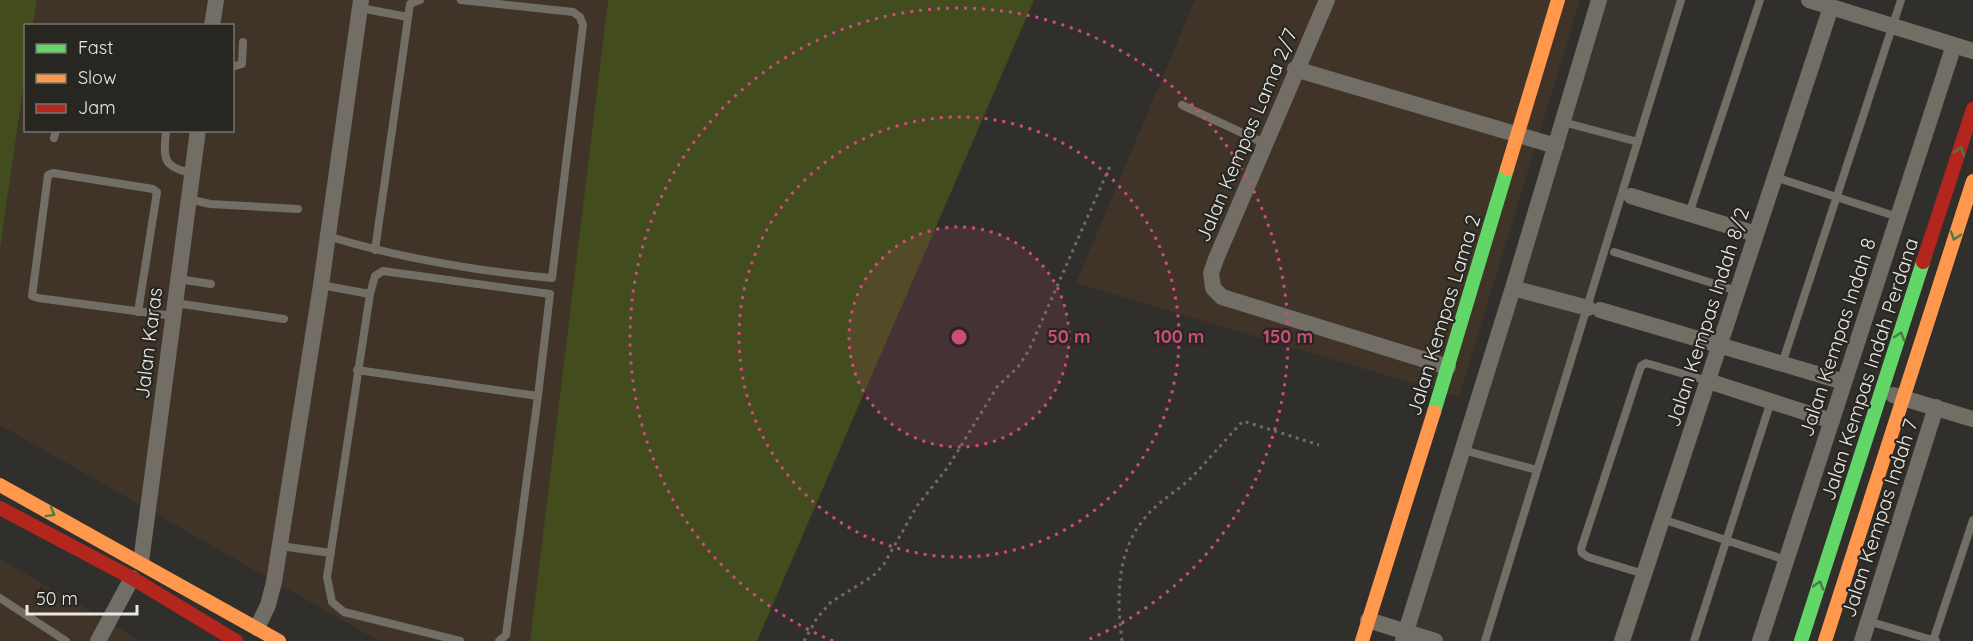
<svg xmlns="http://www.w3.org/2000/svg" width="1973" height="641" font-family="Quicksand,sans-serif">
	<rect width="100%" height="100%" fill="#312f2c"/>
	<path fill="#3b362d" d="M1593,0H1684L1488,641H1398Z"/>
	<path fill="#3f3427" d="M37,0H608L530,641H379L0,425V249L25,76L26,130H232V26L33,25Z
		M1195,0H1580L1459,397L1076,283Z
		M0,559L94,613L140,641H0Z"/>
	<path fill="#424c1d" d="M0,0H37L33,25L26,26L25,76L0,249Z
		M608,0H1034L757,641H530Z"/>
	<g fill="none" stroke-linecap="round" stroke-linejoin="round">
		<path stroke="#6f6b67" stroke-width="3" stroke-dasharray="3 4.5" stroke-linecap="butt" d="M804,641L817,618L831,602L873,576L884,564L917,506L948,467L997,387L1018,367L1029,350L1110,166
			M1122,641C1116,593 1116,544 1154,508C1166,497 1181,488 1193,476C1210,458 1226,439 1243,421L1319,445"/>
		<path stroke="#726d65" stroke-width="8" d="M360,8L408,17
			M232,67L242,64L243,42
			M1182,105L1264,143
			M1563,122L1638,142
			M166,130C164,158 161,167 192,173
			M54,138L56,130
			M1775,177L1898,217
			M188,199L210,204L298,209
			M1689,214L1760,0
			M327,236C400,258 476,271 552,278L583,25L580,17L573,12L461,0
			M375,250L410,4L420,0
			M1614,252L1737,291
			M178,279L211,284
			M321,285L370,294L327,577L332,602L344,612L460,641
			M370,294L375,276L383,271L550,294L538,396
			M175,303L284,319
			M138,312L157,192L153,189L53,173L48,175L32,296L38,298L173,316
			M1782,364L1901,0
			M357,370L538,396L506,635L499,641
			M1463,450L1537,470
			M1662,519L1786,560
			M280,546L331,553
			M1644,574L1588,557L1582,553L1581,549L1641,366L1646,363L1708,381
			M0,598L66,641
			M1868,621L1936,641
			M1485,641L1681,0
			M1694,641L1771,401
			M1933,641L1973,520"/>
		<path stroke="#726d65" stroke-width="16" d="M1327,0L1216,259L1211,273L1213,288L1222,297L1448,367
			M1809,0L1973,51
			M212,26L216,0
			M1295,69L1556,146
			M1631,196L1756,234
			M1513,288L1588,308
			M1600,310L1844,382
			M1708,381L1832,421
			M1893,395L1973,419
			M141,562L198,130
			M1368,620L1435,641
			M257,628L268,605L274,582L321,285L361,0
			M98,641L132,578
			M1403,641L1513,288L1599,0
			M1622,641L1831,7
			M1760,641L1954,45
			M1862,641L1936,407"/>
		<path stroke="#63d668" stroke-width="14" d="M1434,412L1507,169
			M1801,641L1923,262"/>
		<path stroke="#ff974d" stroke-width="14" d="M1507,169L1558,0
			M0,485L279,641
			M1362,641L1434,412
			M1825,641L1973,181"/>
		<path stroke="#b3261e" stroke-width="14" d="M1923,262L1973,109
			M0,508L132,578L236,641"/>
	</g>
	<defs><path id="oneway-chevron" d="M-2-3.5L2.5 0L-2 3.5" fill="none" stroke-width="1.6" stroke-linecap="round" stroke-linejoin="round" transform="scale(1.5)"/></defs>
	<g stroke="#467e44">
		<use href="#oneway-chevron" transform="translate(1960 151) rotate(-72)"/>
		<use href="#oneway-chevron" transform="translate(1955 236) rotate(108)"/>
		<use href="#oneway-chevron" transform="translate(1900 336) rotate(-72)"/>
		<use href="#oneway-chevron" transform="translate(51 513) rotate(29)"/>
		<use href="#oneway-chevron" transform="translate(1819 585) rotate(-72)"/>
	</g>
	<circle cx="959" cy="337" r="110" fill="#cc4c7e" fill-opacity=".12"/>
	<g fill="none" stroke="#cc4c7e" stroke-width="3" stroke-dasharray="3 6">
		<circle cx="959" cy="337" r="110"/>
		<circle cx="959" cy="337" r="220"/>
		<path d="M833 641A329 329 0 1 1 1085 641"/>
	</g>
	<g text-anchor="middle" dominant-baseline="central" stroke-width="4.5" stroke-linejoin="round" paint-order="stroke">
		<g font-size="20" fill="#eae8e6" stroke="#282621">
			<text transform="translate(1246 135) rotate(-67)">Jalan Kempas Lama 2/7</text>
			<text transform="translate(1443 315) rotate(-73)">Jalan Kempas Lama 2</text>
			<text transform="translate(1707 317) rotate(-72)">Jalan Kempas Indah 8/2</text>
			<text transform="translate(1837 337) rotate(-72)">Jalan Kempas Indah 8</text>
			<text transform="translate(148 343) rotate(-83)">Jalan Karas</text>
			<text transform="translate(1869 369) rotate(-72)">Jalan Kempas Indah Perdana</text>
			<text transform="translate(1879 518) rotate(-72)">Jalan Kempas Indah 7</text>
		</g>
	</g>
	<circle cx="959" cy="337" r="9" fill="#cc4c7e" stroke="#282621" stroke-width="3"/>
	<g font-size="18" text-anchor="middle" font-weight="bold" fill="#cc4c7e" stroke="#282621" stroke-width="4.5" stroke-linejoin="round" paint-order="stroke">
		<text x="1069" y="343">50 m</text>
		<text x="1179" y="343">100 m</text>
		<text x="1288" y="343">150 m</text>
	</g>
	<rect x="24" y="24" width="210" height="108" fill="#282621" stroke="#767470" stroke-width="1.5"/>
	<rect x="36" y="44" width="30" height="9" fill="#63d668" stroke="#767470" stroke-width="1.5"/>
	<text x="78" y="54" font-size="18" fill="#eae8e6">Fast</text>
	<rect x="36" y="74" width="30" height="9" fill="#ff974d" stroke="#767470" stroke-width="1.5"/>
	<text x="78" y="84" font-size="18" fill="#eae8e6">Slow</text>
	<rect x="36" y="104" width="30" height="9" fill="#b3261e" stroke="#767470" stroke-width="1.5"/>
	<text x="78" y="114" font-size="18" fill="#eae8e6">Jam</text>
	<path d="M27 605v9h110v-9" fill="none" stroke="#eae8e6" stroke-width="3"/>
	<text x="36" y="605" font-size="18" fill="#eae8e6" stroke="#282621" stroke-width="4.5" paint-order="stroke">50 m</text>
</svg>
